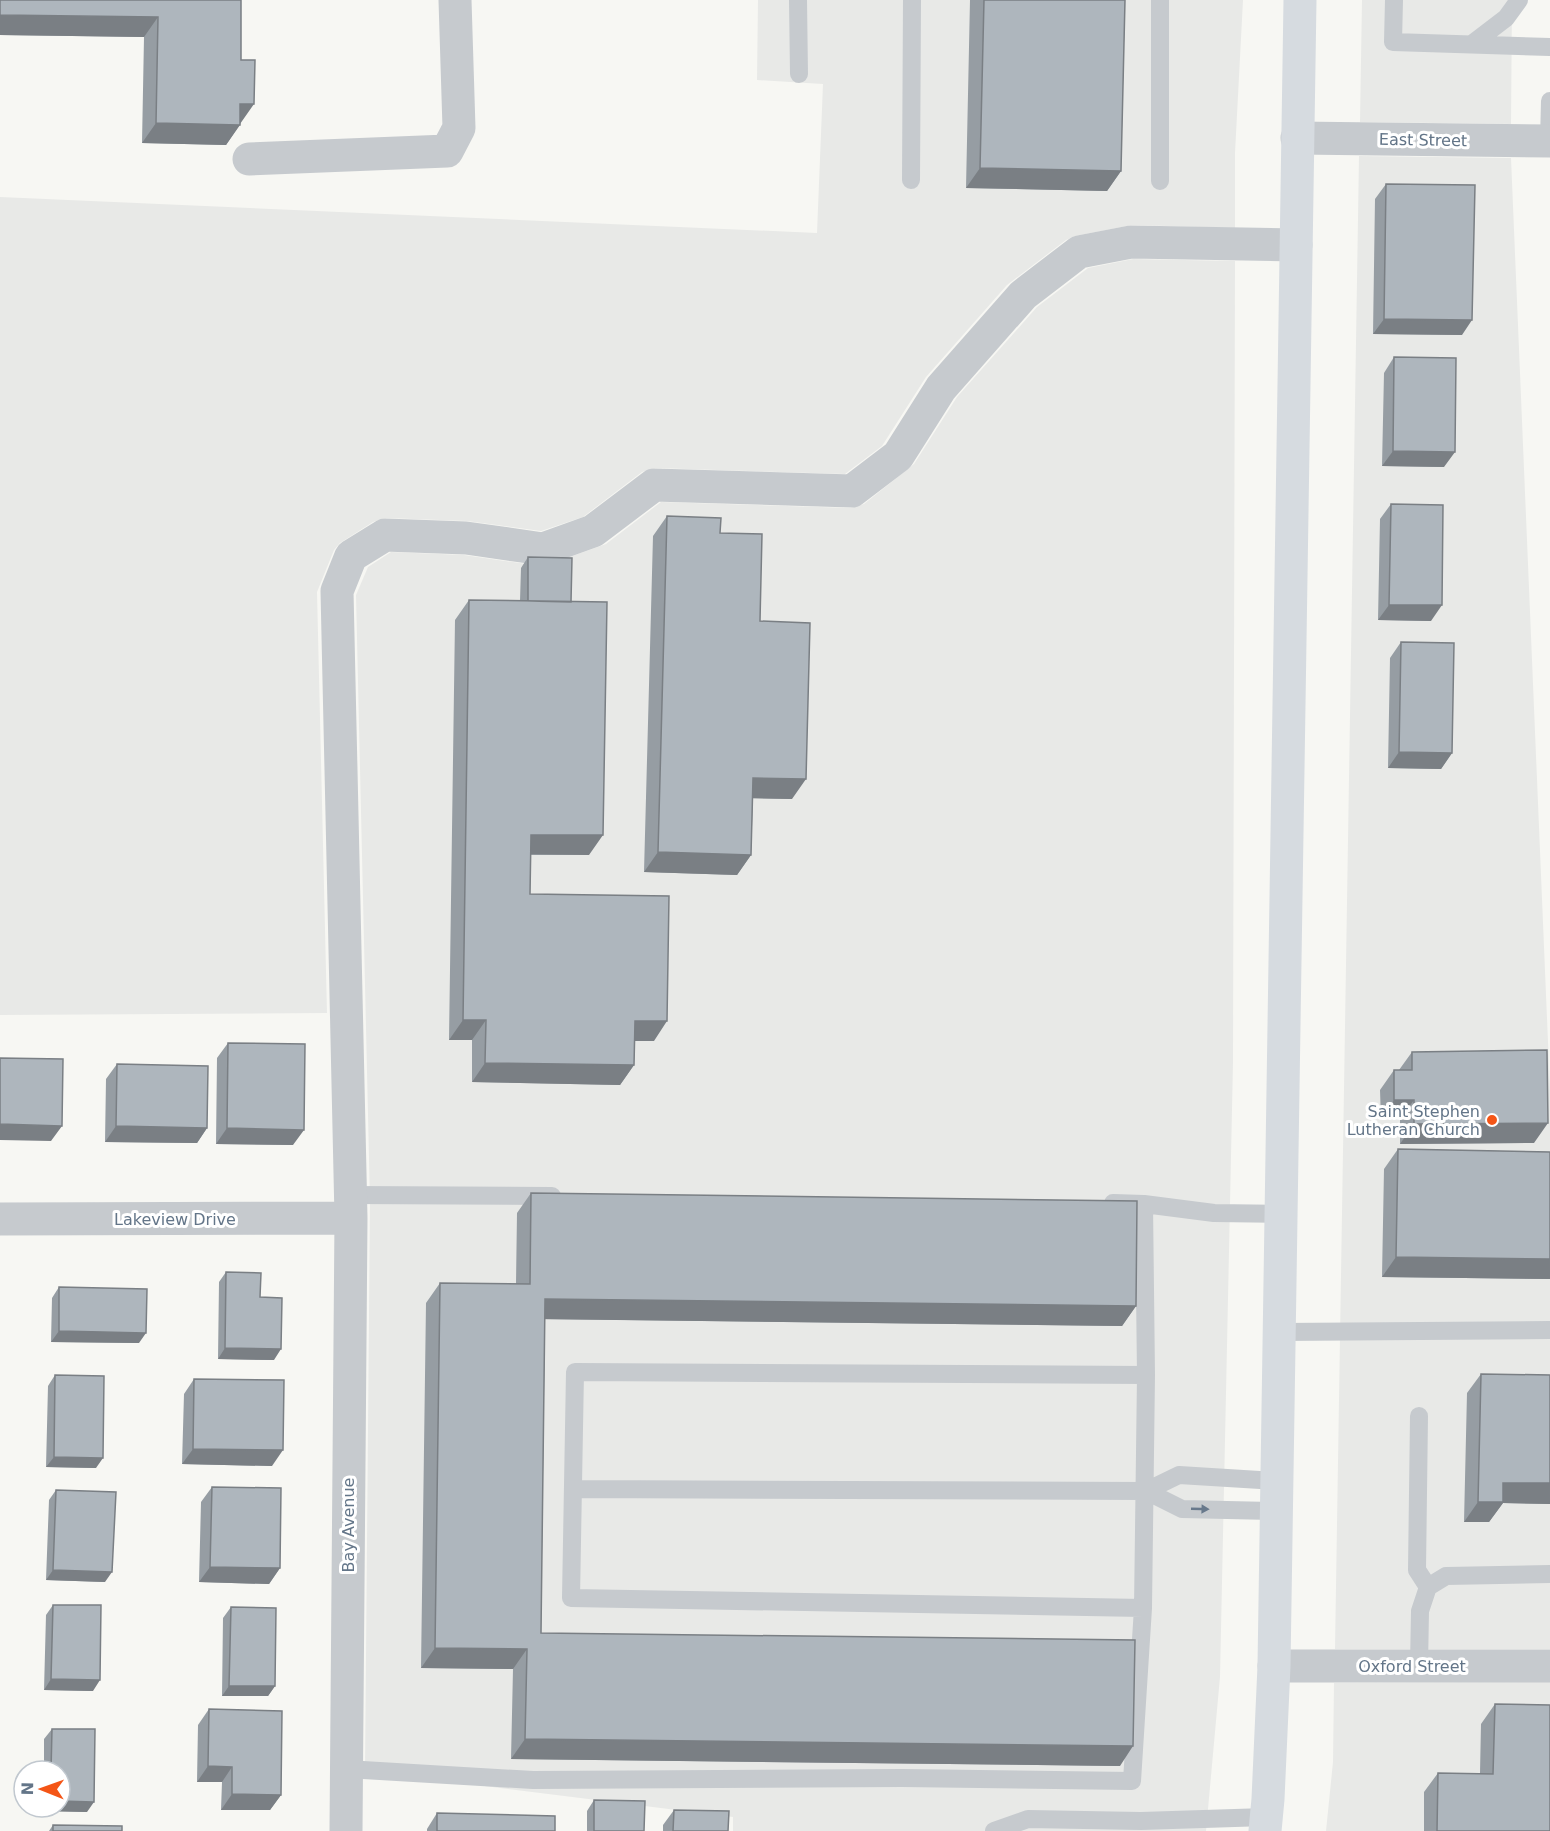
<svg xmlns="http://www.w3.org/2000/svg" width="1550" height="1831" font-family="'DejaVu Sans',sans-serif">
	<rect width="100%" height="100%" fill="#f7f7f3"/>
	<path fill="#e8e9e7" d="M758,0H1243L1235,153V228L1132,225L1075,236L1066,240L1007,285L926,377L882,446L845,474L655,468L642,472L583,517L541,531L467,521L386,518L373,522L340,543L334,550L317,592L327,1013L0,1015V197L817,233L823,84L757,80Z
		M1362,0H1512L1511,124L1360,122Z
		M1359,156L1511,158L1550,1090V1649H1335Z
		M1133,259L1235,261L1233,1062L1220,1677L1206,1831H733V1817L365,1771L370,1201L356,595L368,567L391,552L464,555L540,566L550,564L606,544L661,502L851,508L864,504L914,464L957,397L1037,307L1088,268Z
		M1550,1682V1831H1326L1333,1762L1334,1683Z"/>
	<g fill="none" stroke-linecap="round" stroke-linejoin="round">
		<path stroke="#c6cace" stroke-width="18" d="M798,0L799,74
			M1394,0L1393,42L1550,47
			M1472,44L1506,18L1519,0
			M1549,141L1550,101
			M911,180L912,0
			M1160,181V0
			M350,1195L552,1196
			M1113,1203L1144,1204L1146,1375
			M1144,1204L1214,1213L1281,1214
			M1279,1332L1550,1330
			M575,1372L1146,1375L1143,1608L571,1598Z
			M1419,1416L1417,1570L1428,1587
			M573,1489L1146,1491L1179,1475L1277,1481
			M1146,1491L1182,1509L1277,1511
			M1419,1666L1420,1611L1428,1587L1446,1576L1550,1574
			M346,1769L533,1780L902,1778L1132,1781L1143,1608
			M994,1831L1028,1819L1141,1821L1266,1817"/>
		<path stroke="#c6cace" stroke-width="33" d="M1297,138L1550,141
			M249,159L447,151L459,128L455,0
			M0,1219L351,1218
			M1274,1666H1550
			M346,1831L351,1218L337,591L351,556L385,535L466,538L543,549L593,531L654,485L852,491L898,456L941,388L1023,295L1079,252L1131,242L1296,245"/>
		<path stroke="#d6dbe0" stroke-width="33" d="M1265,1831L1268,1799L1274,1666L1300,0"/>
	</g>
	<path fill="#969da3" d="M241,0L240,124L226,145L142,143L144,37L0,35Z
		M970,0H1125L1121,171L1107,191L966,188Z
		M1386,184L1462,335L1373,334L1375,199Z
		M1394,357L1444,467L1382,466L1384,373Z
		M1391,504L1431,621L1378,620L1380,519Z
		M667,516L720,533L760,621L792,799L753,798L751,855L737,875L644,872L653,536Z
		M528,557L571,602L589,855H531L530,894L654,1041H635L634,1065L620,1085L472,1082V1040H449L455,620L469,600L520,601L521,568Z
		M1401,642L1452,753L1441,769L1388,768L1390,658Z
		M228,1043L293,1145L216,1144L217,1058Z
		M1412,1052L1534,1143L1400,1144V1119L1381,1120L1380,1090L1394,1070H1399Z
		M117,1064L207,1128L197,1143L105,1142L106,1079Z
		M1398,1149L1550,1152V1279L1382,1277L1384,1169Z
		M531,1193L1136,1306L1122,1326L545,1319L541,1633L1120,1766L511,1759L513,1669L421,1668L426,1303L440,1283L516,1284L517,1213Z
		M226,1272L260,1297L274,1360L218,1359L219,1282Z
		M59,1287L139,1343L51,1342L52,1298Z
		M1481,1374L1550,1375V1504L1503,1503L1489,1522H1464L1467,1393Z
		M55,1375L96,1468L46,1467L48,1386Z
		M194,1379L272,1466L182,1464L184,1394Z
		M212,1487L280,1568L269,1584L199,1582L201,1502Z
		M56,1490L105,1582L46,1580L49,1500Z
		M53,1605L93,1691L44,1690L46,1615Z
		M231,1607L275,1686L268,1696H222L223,1618Z
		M1495,1704L1550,1831H1424V1792L1438,1773H1480L1481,1724Z
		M209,1709L281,1795L270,1810H221L222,1782H197L198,1725Z
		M52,1729L87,1812L43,1811V1807H60V1771H44V1739Z
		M594,1800L644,1831H587V1811Z
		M674,1810L728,1831H663V1825Z
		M437,1813L555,1831H427V1829Z
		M53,1825L122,1831H49Z"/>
	<path fill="#7a7f84" d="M0,15L158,17L144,37L0,35Z
		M240,104H254L240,124H226Z
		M156,123L240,125L226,145L142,143Z
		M980,168L1121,171L1107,191L966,188Z
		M1384,319L1472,320L1462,335L1373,334Z
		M1393,451L1455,452L1444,467L1382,466Z
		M1389,605H1442L1431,621L1378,620Z
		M1399,752L1452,753L1441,769L1388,768Z
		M753,778L806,779L792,799L739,798Z
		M531,835H603L589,855L517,854Z
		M658,852L751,855L737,875L644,872Z
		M463,1020H486L472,1040H449Z
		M635,1021H667L654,1041H621Z
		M485,1063L634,1065L620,1085L472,1082Z
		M1394,1100H1414L1400,1119L1381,1120Z
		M1548,1123L1534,1143L1400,1144L1414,1124Z
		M0,1124L62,1126L51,1141L0,1140Z
		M116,1126L207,1128L197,1143L105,1142Z
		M227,1128L304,1130L293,1145L216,1144Z
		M1396,1257L1550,1259V1279L1382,1277Z
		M545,1299L1136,1306L1122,1326L532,1319Z
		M59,1331L146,1333L139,1343L51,1342Z
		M225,1348L281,1349L274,1360L218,1359Z
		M193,1449L283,1450L272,1466L182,1464Z
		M54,1457L103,1458L96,1468L46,1467Z
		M1503,1483H1550V1504L1503,1503L1489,1522H1464L1478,1502Z
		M210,1567L280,1568L269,1584L199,1582Z
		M53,1570L112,1572L105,1582L46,1580Z
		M435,1648L527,1649L513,1669L421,1668Z
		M51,1679L100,1680L93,1691L44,1690Z
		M229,1686H275L268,1696H222Z
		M525,1739L1133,1746L1120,1766L511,1759Z
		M208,1766L232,1767L222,1782H197Z
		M232,1794L281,1795L270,1810H221Z
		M60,1801L94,1802L87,1812L43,1811L46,1807H60Z"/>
	<path fill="#aeb6bd" stroke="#7a7f84" stroke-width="1.5" d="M0,0H241V60H255L254,104H240V125L156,123L158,17L0,15Z
		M984,0H1125L1121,171L980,168Z
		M1386,184L1475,185L1472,320L1384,319Z
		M1394,357L1456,358L1455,452L1393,451Z
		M1391,504L1443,505L1442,605H1389Z
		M667,516L721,518L720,533L762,534L760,621L810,623L806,779L753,778L751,855L658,852Z
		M528,557L572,558L571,602L528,601Z
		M469,600L607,602L603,835H531L530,894L669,896L667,1021H635L634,1065L485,1063L486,1020H463Z
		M1401,642L1454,643L1452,753L1399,752Z
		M228,1043L305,1044L304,1130L227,1128Z
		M1547,1050L1548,1123L1414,1124V1100H1394V1070H1412V1052Z
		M0,1058L63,1059L62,1126L0,1124Z
		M117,1064L208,1066L207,1128L116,1126Z
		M1398,1149L1550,1152V1259L1396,1257Z
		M531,1193L1137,1201L1136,1306L545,1299L541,1633L1135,1640L1133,1746L525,1739L527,1649L435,1648L440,1283L530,1284Z
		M226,1272L261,1273L260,1297L282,1298L281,1349L225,1348Z
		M59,1287L147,1289L146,1333L59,1331Z
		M1481,1374L1550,1375V1483H1503V1502H1478Z
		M55,1375L104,1376L103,1458L54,1457Z
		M194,1379L284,1380L283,1450L193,1449Z
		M212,1487L281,1488L280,1568L210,1567Z
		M56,1490L116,1492L112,1572L53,1570Z
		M53,1605H101L100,1680L51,1679Z
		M231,1607L276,1608L275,1686H229Z
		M1495,1704L1550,1705V1831H1437L1438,1773L1493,1774Z
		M209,1709L282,1711L281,1795L232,1794V1767L208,1766Z
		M52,1729H95L94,1802L60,1801V1771H51Z
		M594,1800L645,1801L644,1831H594Z
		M674,1810L729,1811L728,1831H673Z
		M437,1813L555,1816V1831H437Z
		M53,1825L122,1826V1831H53Z"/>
	<defs><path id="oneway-solid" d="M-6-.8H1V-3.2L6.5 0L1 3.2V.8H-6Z" transform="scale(1.5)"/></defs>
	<use fill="#68798c" href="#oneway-solid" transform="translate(1200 1509) rotate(2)"/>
	<circle fill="#f45516" stroke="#fff" stroke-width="2" cx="1492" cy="1120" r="6"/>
	<g text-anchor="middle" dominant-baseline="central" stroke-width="6" stroke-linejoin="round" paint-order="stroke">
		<g font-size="16" fill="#637588" stroke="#fff">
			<text transform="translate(1423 140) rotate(1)">East Street</text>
			<text x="175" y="1219">Lakeview Drive</text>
			<text transform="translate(348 1525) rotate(-90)">Bay Avenue</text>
			<text x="1412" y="1666">Oxford Street</text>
		</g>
		<g font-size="16" fill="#637588" stroke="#fff" text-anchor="end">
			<text x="1480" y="1111">Saint Stephen<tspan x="1480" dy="18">Lutheran Church</tspan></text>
		</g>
	</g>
	<g transform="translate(42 1789) rotate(271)"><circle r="28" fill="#ffffff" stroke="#c1c8cf" stroke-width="1.5"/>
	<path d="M0-4.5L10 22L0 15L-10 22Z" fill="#f45516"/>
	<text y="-9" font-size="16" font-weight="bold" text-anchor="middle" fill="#637588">N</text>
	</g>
</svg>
